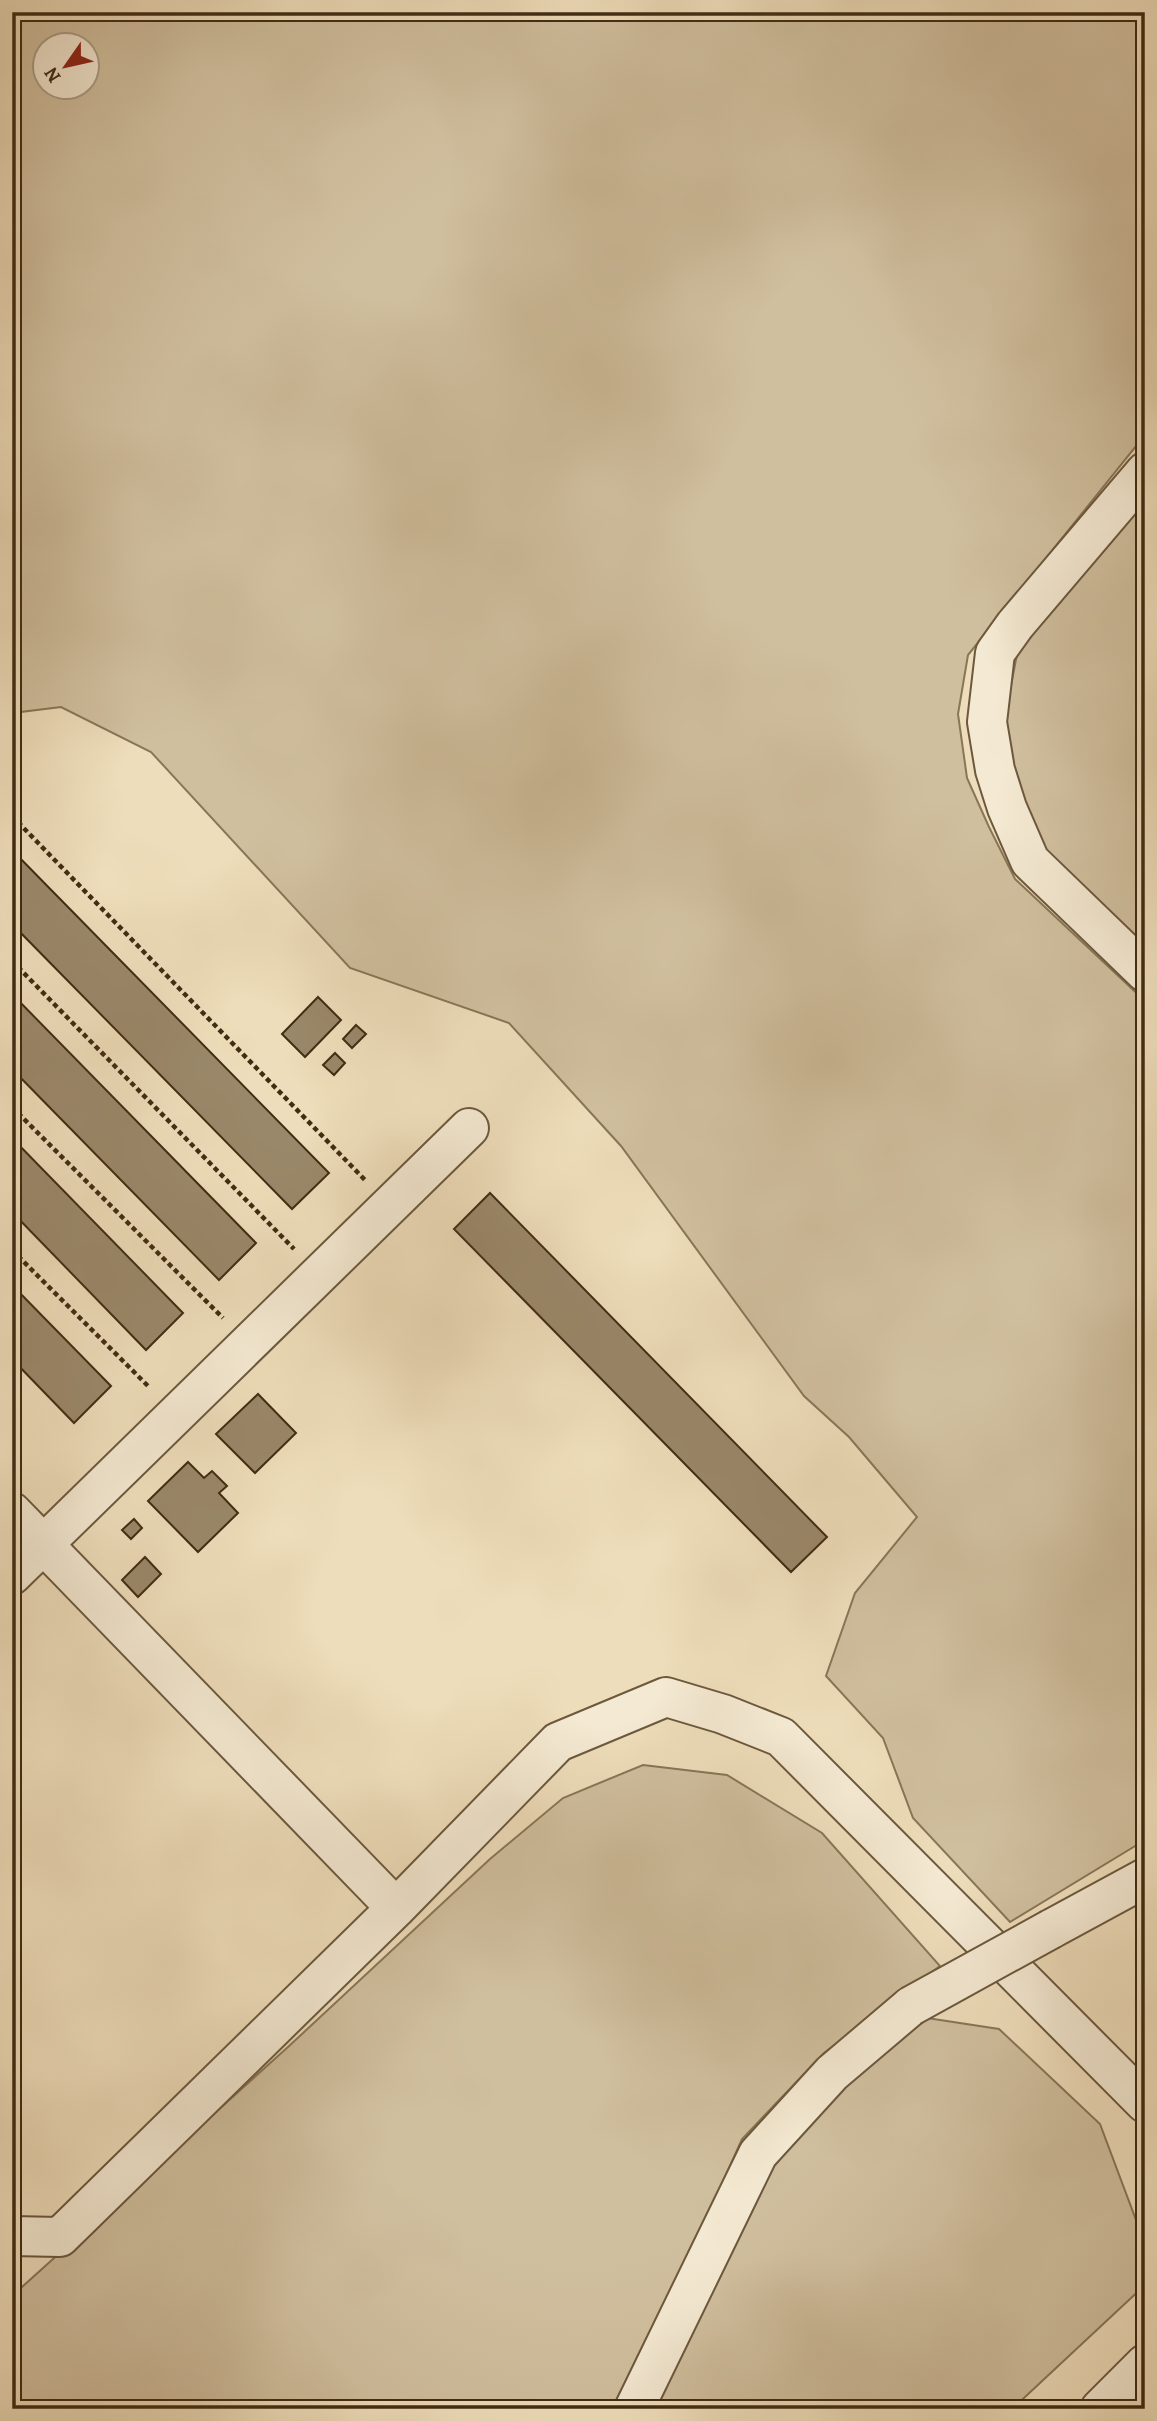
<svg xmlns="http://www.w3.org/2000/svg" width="1157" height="2421" font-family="Alegreya,serif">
	<rect width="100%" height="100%" fill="#eeddba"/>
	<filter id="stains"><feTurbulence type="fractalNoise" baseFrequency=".00286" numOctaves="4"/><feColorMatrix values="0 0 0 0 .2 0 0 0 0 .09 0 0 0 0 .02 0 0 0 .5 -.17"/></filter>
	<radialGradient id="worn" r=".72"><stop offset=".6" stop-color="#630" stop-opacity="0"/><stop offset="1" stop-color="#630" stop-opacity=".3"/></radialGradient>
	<path fill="#d0bf9e" stroke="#887658" stroke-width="2" fill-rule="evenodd" d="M12,12H1145V435L968,655L958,714L967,778L989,827L1015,879L1145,1001V1840L1010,1922L913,1818L883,1738L826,1676L855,1593L917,1517L849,1437L804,1396L621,1146L509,1023L350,968L151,752L61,707L12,713ZM46,46H88V88H46Z
		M1145,498V945L1042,851L1020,807L1004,722L1018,649Z
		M643,1765L727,1775L822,1833L940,1966L824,2053L742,2139L683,2271L614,2409H12V2296L288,2047L490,1859L563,1798Z
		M927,2018L999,2029L1100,2124L1145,2244V2285L1012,2409H651L772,2168L845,2079Z"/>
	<path fill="#9a886a" stroke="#402c13" stroke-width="2" d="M12,850L329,1173L292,1209L12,924Z
		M12,994L256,1243L219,1280L12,1069Z
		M318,997L341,1020L305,1057L282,1034Z
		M356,1025L366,1034L352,1048L343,1039Z
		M335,1053L345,1063L334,1075L323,1065Z
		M12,1138L183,1313L146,1350L12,1212Z
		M490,1193L827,1537L791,1572L454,1229Z
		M12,1285L111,1386L74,1423L12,1359Z
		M258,1394L296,1433L255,1473L216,1434Z
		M188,1462L204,1478L212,1471L227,1486L219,1493L238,1513L198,1552L148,1501Z
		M134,1519L142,1528L131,1539L122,1530Z
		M145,1557L161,1574L138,1597L122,1580Z"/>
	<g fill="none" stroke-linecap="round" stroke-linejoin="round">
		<defs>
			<path id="minor" d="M1145,472L1015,625L995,653L987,722L995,770L1007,808L1030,861L1145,972
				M12,1512L396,1908L558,1742L666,1697L723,1714L781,1737L1145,2103
				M12,1575L469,1128
				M1051,1929L1145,1878
				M12,2236L60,2237L396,1908
				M634,2409L758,2154L832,2073L911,2006
				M1100,2409L1145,2364"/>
		</defs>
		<use href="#minor" stroke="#6c583d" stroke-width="42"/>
		<path stroke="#402c13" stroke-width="4.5" stroke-dasharray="5 3.5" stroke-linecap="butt" d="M12,816L365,1180
			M12,961L294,1249
			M12,1107L223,1318
			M12,1250L150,1388"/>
		<use href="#minor" stroke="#f4e9d2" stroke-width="38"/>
		<defs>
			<path id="minor-bridge" d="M911,2006L1051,1929"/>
		</defs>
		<use href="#minor-bridge" stroke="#6c583d" stroke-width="42" stroke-linecap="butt"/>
		<use href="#minor-bridge" stroke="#f4e9d2" stroke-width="38"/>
	</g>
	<rect width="1157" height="2421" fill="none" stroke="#eeddba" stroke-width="42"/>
	<rect x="14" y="14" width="1129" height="2393" fill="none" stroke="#402c13" stroke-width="3.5"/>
	<rect x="21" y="21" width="1115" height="2379" fill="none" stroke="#402c13" stroke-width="2"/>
	<g transform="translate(66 66) rotate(236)"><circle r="33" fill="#f4e9d2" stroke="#ac9d86" stroke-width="2"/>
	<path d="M0-5L12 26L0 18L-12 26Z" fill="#8f2418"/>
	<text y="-10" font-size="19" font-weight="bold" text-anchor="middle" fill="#402c13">N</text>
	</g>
	<rect width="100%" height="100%" filter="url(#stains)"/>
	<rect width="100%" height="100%" fill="url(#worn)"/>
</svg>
